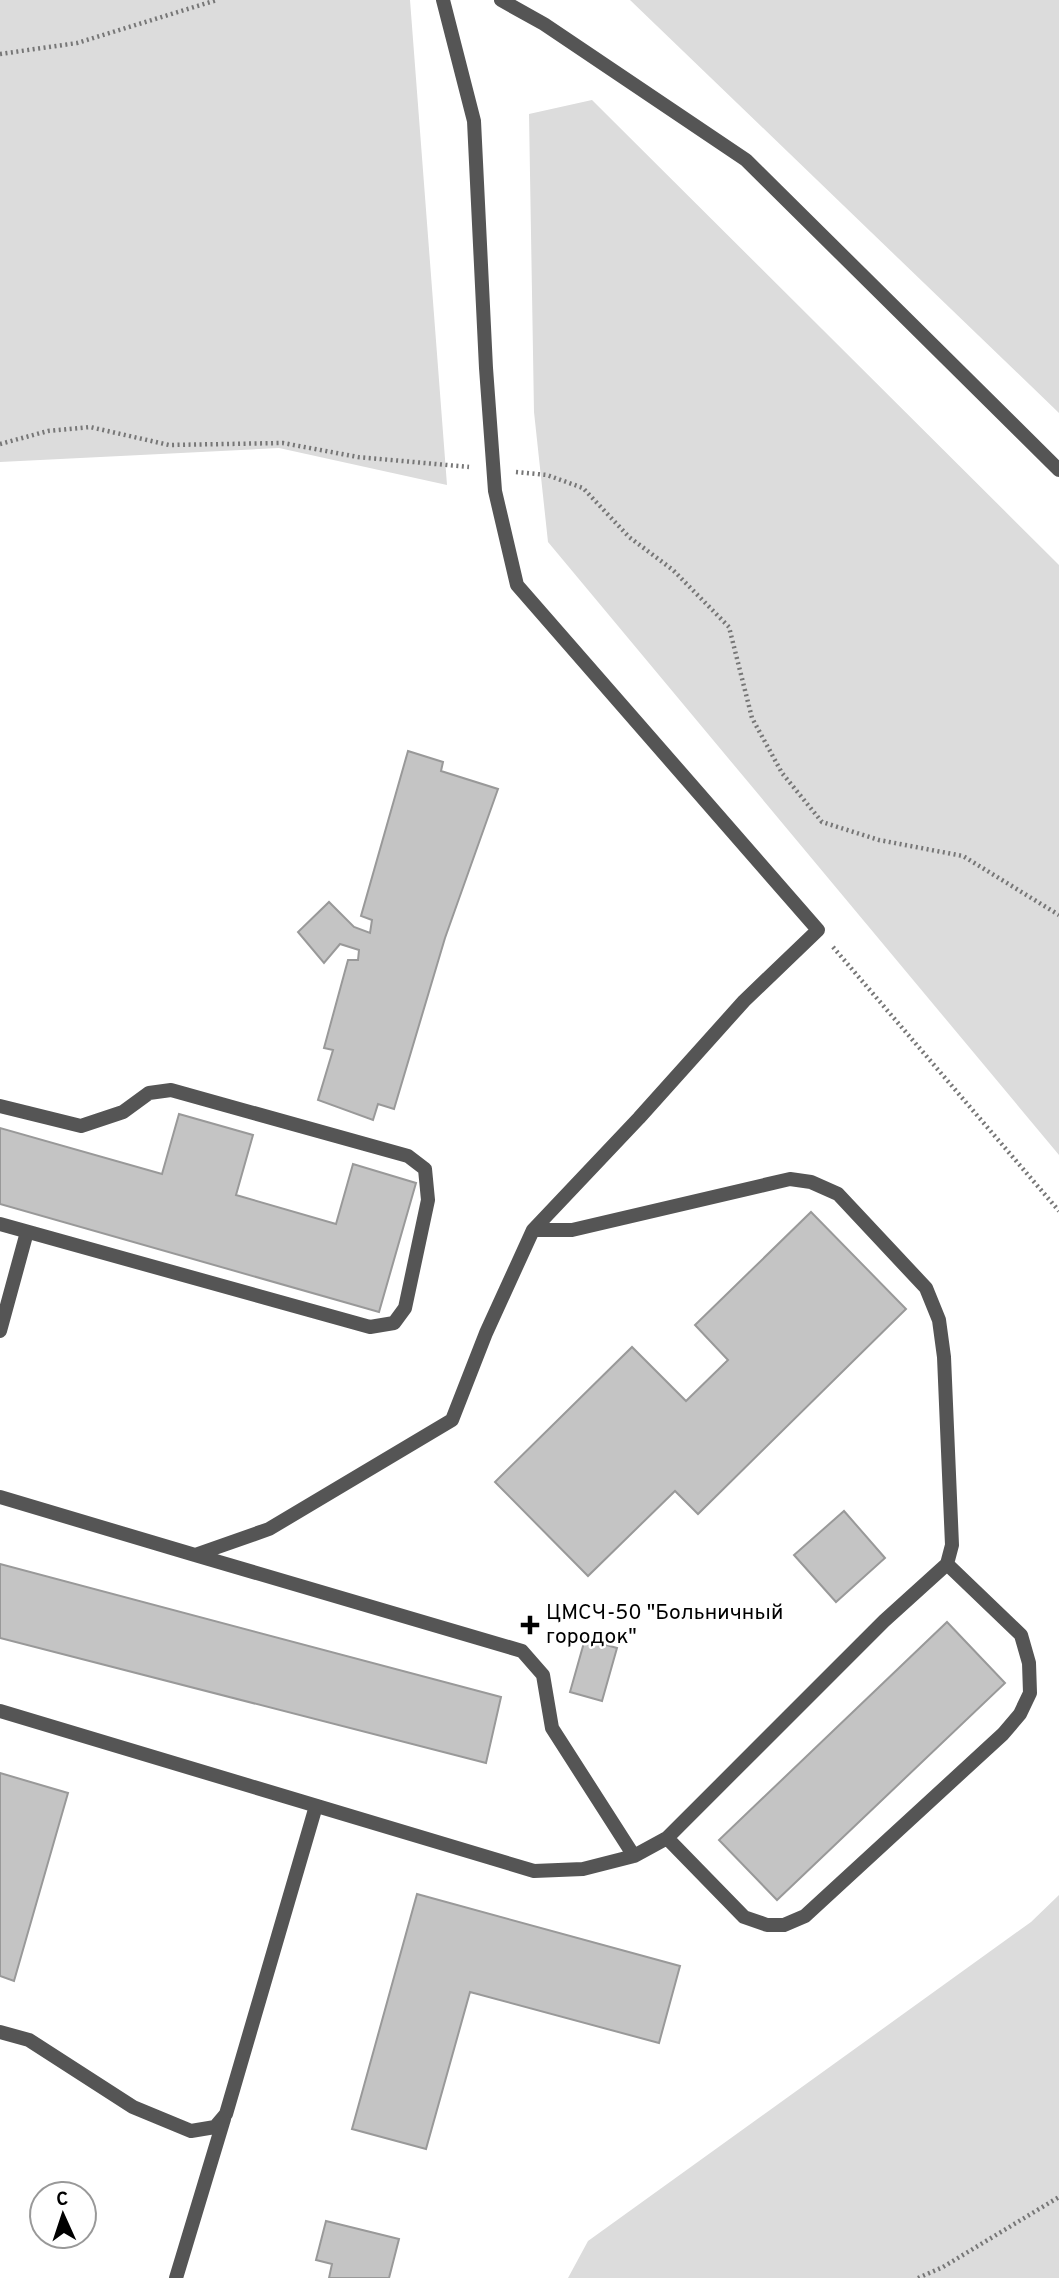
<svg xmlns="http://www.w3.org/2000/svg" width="1059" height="2278" font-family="Overpass,sans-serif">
	<rect width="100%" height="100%" fill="#fff"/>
	<path fill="#dcdcdc" d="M0,0H410L447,485L279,448L0,462Z
		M630,0H1059V413Z
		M592,100L1059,565V1155L548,542L534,412L529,114Z
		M1059,1895V2278H568L588,2241L1031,1922Z"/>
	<path fill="#c4c4c4" stroke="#999" stroke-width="2" d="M408,751L443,762L441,771L498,789L445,938L394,1109L378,1104L373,1120L318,1100L333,1050L324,1048L348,960H358L359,950L340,944L324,963L298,932L329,902L354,927L370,933L372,920L361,916Z
		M179,1114L253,1135L236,1195L336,1224L353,1164L416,1183L379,1312L0,1204V1128L162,1174Z
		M811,1212L906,1309L698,1514L675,1491L588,1576L495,1482L632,1347L686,1401L728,1360L695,1325Z
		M844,1511L885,1558L836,1602L794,1555Z
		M0,1564L501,1697L486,1763L0,1638Z
		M947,1622L1005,1683L777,1900L719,1840Z
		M585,1639L617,1648L602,1701L570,1692Z
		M0,1773L68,1793L14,1981L0,1976Z
		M417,1894L680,1966L659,2043L470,1992L426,2149L352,2129Z
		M326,2221L399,2239L389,2278H329L332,2264L316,2260Z"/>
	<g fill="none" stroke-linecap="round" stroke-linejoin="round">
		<path stroke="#777" stroke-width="4.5" stroke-dasharray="2 3.5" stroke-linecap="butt" d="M0,54L77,43L217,0
			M0,444L48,431L90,427L169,445L283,443L358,457L469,467
			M516,472L547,475L583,488L629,537L673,570L729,627L752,718L782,773L822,822L879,840L963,856L1059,915
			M833,947L1059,1211
			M918,2278L943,2267L1059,2197"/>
		<path stroke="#555" stroke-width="14" d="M0,1106L81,1126L123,1112L149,1093L171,1090L408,1156L425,1169L428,1200L405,1308L394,1323L370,1327L0,1224
			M0,1331L27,1232
			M0,1497L195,1555L269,1529L452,1420L486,1333L533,1230L639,1118L744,1001L818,930L517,585L495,491L486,368L474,121L443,0
			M195,1555L522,1651L543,1675L552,1728L634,1856
			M0,1711L534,1871L583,1869L634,1856L667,1838L884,1621L947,1564L952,1545L944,1357L939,1320L926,1288L838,1194L811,1182L790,1179L572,1230H533
			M667,1838L744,1917L767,1925H784L805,1916L1003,1734L1020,1714L1030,1693L1029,1663L1021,1635L947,1564
			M0,2032L29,2040L133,2107L191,2131L215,2127L226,2114L316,1806
			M176,2278L224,2119"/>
		<path stroke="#555" stroke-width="14" d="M501,0L544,24L746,160L1059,470"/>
	</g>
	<path fill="#000" stroke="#fff" stroke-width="2.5" d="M526.5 1614.5h7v7h7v7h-7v7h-7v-7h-7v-7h7z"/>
	<g text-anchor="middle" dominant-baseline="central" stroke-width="5" stroke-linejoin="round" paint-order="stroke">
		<g font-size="21" fill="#000" stroke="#fff" text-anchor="start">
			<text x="546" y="1613">ЦМСЧ-50 "Больничный<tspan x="546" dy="24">городок"</tspan></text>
		</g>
	</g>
	<g transform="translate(63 2215) rotate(357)"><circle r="33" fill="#ffffff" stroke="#999999" stroke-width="2"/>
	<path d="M0-5L12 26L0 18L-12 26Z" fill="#000000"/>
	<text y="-10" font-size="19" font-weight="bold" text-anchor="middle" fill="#000000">С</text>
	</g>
</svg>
